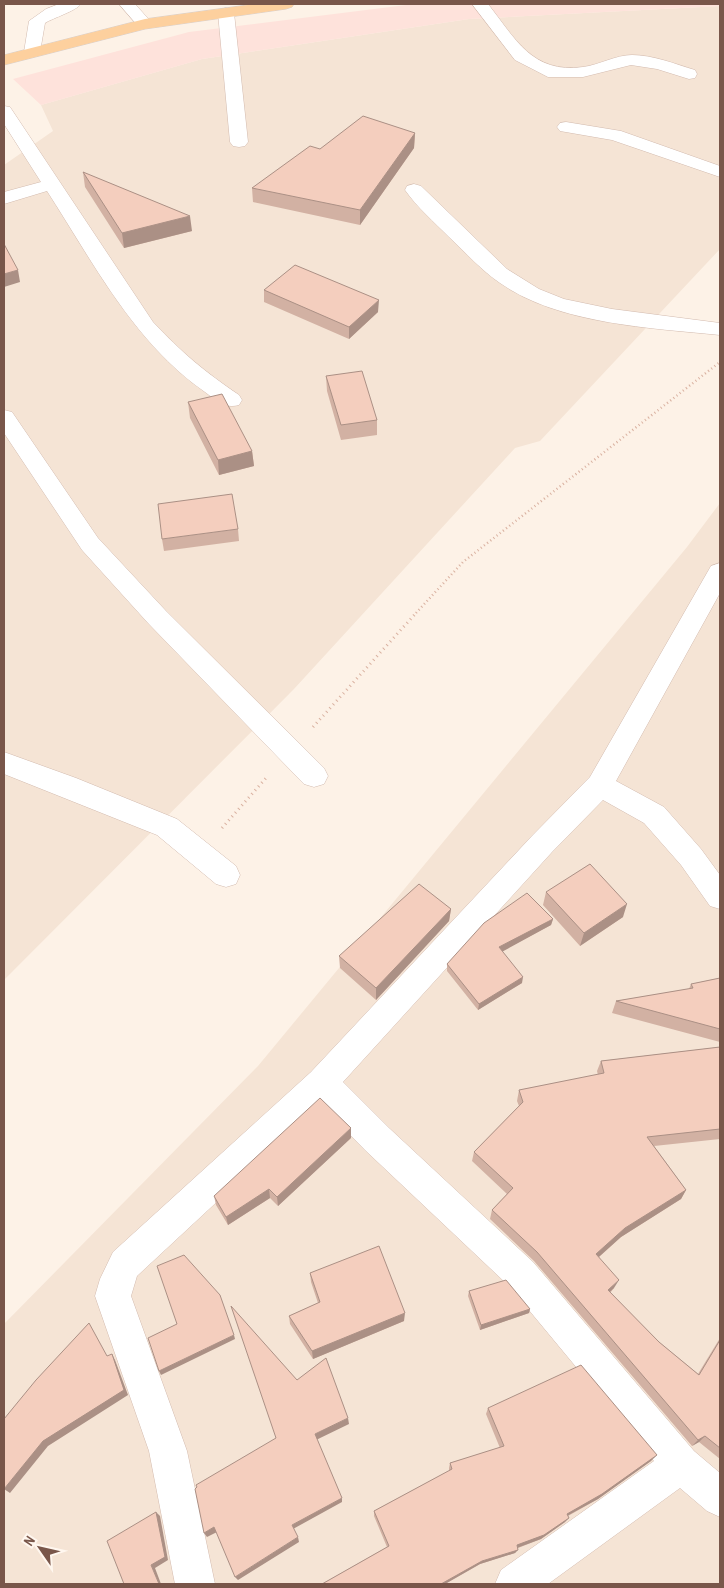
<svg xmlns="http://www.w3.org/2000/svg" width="724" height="1588" font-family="'Archivo Narrow',sans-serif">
	<rect width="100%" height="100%" fill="#fdf2e7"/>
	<path fill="#f5e4d5" d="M720,6V249L540,441L515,448L294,689L4,980V165L53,131L41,105L202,59L469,19Z
		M720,503V1584H4V1324L258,1066L687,547Z"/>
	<path fill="#fee2db" d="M414,4H720V6L469,19L202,59L41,105L13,79L189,32Z"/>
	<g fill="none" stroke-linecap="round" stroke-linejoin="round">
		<defs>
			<path id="minor" d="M59,4H81C76,11 53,18 45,23L40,52L38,55H26L24,52L29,21L46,9Z
				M119,4H135L153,24L151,27H139Z
				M472,4H488C515,38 532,74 583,67C599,65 616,55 632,55C653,55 675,64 695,70L697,74L695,78L689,79L657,69L631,65L583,77H548L515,60Z
				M226,8L232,10L234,13L248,142L245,146L239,147L233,146L230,142L218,13L220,10Z
				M4,106L10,107L153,322C181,352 205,372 239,395L242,400L239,405C224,409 216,400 205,392C134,343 93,262 47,191L4,204V192L41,182L4,124Z
				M566,122L621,131L720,166V177L612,140L560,131L557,127L560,123Z
				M414,184L421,186L507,269L539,289L564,299L612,309L720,323V335C651,328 558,324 500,283C482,271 465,252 449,237C434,222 417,207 405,190L407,186Z
				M4,410L12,412L98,538L166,611L324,768L328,776L324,784L314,787L304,784L148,623L82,550L4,433Z
				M720,563V593L616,781L664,807L701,849L720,875V909L710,906L681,865L644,823L603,800L552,852L343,1082L389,1128L533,1262L694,1451L720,1473V1517L707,1511L680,1488L548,1584H495L501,1570L654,1461L509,1286L365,1150L321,1105L137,1276L131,1296L187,1451L215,1584H175L149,1451L95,1296L100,1279L113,1252L311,1072L532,836L590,777L711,566Z
				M4,752L76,778L177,819L236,866L240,875L236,884L226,887L216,884L157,835L4,774Z"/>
			<path id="major" d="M255,4H294L292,7L286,9L145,29L4,65V55L145,19Z"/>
		</defs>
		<use href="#minor" stroke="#d3bbaf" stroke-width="1"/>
		<use href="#major" stroke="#d9d0cc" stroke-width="1"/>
		<path stroke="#d9b1a0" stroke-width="2.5" stroke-dasharray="1 3" stroke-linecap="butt" d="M416,613L463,562L720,362"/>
		<path stroke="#d9b1a0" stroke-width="3" stroke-dasharray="1 4" stroke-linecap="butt" d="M313,727L417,612
			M222,828L266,778"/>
		<use href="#minor" fill="#fff" fill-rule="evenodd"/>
		<use href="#major" fill="#fdd09e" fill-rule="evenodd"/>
	</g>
	<path fill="#d2b1a3" d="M415,133L414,148L360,225L253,202L252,188L320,149Z
		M83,172L192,231L124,248L85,187Z
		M264,290L378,312L349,339L264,302Z
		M326,376L377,420V435L341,440L327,391Z
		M188,402L252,451L254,466L219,475L190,418Z
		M238,529L239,541L164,551L162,539Z
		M546,892L623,917L580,946L543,905Z
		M451,909L449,921L376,1000L340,968L339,956Z
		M553,919L551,925L502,951L522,983L478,1010L447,971V964Z
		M720,978V1042L612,1013L616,1001L689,989L691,984Z
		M720,1047V1139L654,1146L686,1190L681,1199L621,1237L599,1257L614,1288L610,1293L659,1342L698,1374L720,1338V1459L699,1442L692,1446L534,1261L490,1219L492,1210L507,1194L472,1161L474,1152L519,1106L517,1101L519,1090L598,1075L597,1071L601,1061Z
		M351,1138L278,1206L270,1198L228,1225L216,1205L214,1196Z
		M310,1273L404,1321L313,1359L290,1324L289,1316L318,1303L311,1282Z
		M469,1291L530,1309L529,1313L480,1330L468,1296Z
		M488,1408L651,1461L598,1499L568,1516L565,1522L541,1539L518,1548L515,1553L480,1564L445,1584H322L387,1547L374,1516V1511L449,1471V1468L450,1463L500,1448L486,1414Z"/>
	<path fill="#ab9085" d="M415,133L414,148L360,225V210Z
		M190,216L192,231L124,248L122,233Z
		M18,270L20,282L4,287V274Z
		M379,300L378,312L349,339V327Z
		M252,451L254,466L219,475L218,460Z
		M627,904L623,917L580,946L584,933Z
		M451,909L449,921L376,1000V988Z
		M553,919L551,925L498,954L499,947Z
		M523,977L522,983L478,1010L479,1004Z
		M351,1128V1138L278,1206L277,1197Z
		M269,1189L270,1198L228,1225L226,1217Z
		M686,1190L681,1199L621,1237L592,1263L596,1254L625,1228Z
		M619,1280L614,1288L603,1298L608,1290Z
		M530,1309L529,1313L480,1330L481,1325Z
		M405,1313L404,1321L313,1359L312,1351Z
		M234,1335L235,1339L161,1375L159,1371Z
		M112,1354L115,1360L128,1395L48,1446L10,1493L4,1489Z
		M348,1418L349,1424L316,1440L315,1434Z
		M705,1436L699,1442L692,1446L698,1440Z
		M657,1455L651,1461L598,1499L563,1518L567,1514Z
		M342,1498V1502L293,1529L292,1525Z
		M156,1512L160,1516L168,1560L155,1568L161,1584H159L151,1565Z
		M569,1518L565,1522L541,1539L514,1549L517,1545Z
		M214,1527L217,1532L207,1537L204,1533Z
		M298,1537L299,1542L238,1580L235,1577Z
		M518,1550L515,1553L480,1564L445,1584H441L482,1561Z"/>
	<path fill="#f4cebe" stroke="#ab9085" d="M363,116L415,133L360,210L252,188L310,146L320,149Z
		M83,172L190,216L122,233Z
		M4,244L18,270L4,274Z
		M295,265L379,300L349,327L264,290Z
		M362,371L377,420L341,425L326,376Z
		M222,394L252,451L218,460L188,402Z
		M232,494L238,529L162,539L158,504Z
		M590,864L627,904L584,933L546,892Z
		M419,884L451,909L376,988L339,956Z
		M527,893L553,919L499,947L523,977L479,1004L447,964L484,923Z
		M720,978V1029L616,1001L693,988L691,984Z
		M720,1047V1129L647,1137L686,1190L625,1228L596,1254L619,1280L608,1290L659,1342L699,1375L720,1340V1448L705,1436L698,1440L537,1252L492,1210L513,1188L474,1152L523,1102L519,1090L604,1073L601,1061Z
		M320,1098L351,1128L277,1197L269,1189L226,1217L214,1196Z
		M379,1246L405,1313L312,1351L289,1316L320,1302L310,1273Z
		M184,1255L220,1295L234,1335L159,1371L148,1338L177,1324L157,1266Z
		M506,1280L530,1309L481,1325L469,1291Z
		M231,1306L297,1380L326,1358L348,1418L315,1434L342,1498L292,1525L298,1537L235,1577L214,1527L204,1533L195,1489L197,1487L196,1485L276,1438Z
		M89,1323L107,1356L112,1354L124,1390L43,1441L4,1489V1419L36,1380Z
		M581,1365L657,1455L602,1494L567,1514L569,1518L544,1535L517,1545L518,1550L482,1561L441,1584H322L389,1546L374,1511L452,1469L450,1463L504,1446L488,1408Z
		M156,1512L165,1557L151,1565L159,1584H124L107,1541Z"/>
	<rect width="724" height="1588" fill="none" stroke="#79564a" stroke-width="10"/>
	<g transform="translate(40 1548) rotate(304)" stroke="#fff7ef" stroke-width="4" paint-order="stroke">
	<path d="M0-4L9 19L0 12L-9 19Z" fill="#79564a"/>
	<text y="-8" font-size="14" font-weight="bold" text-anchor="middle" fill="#79564a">N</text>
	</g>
</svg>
